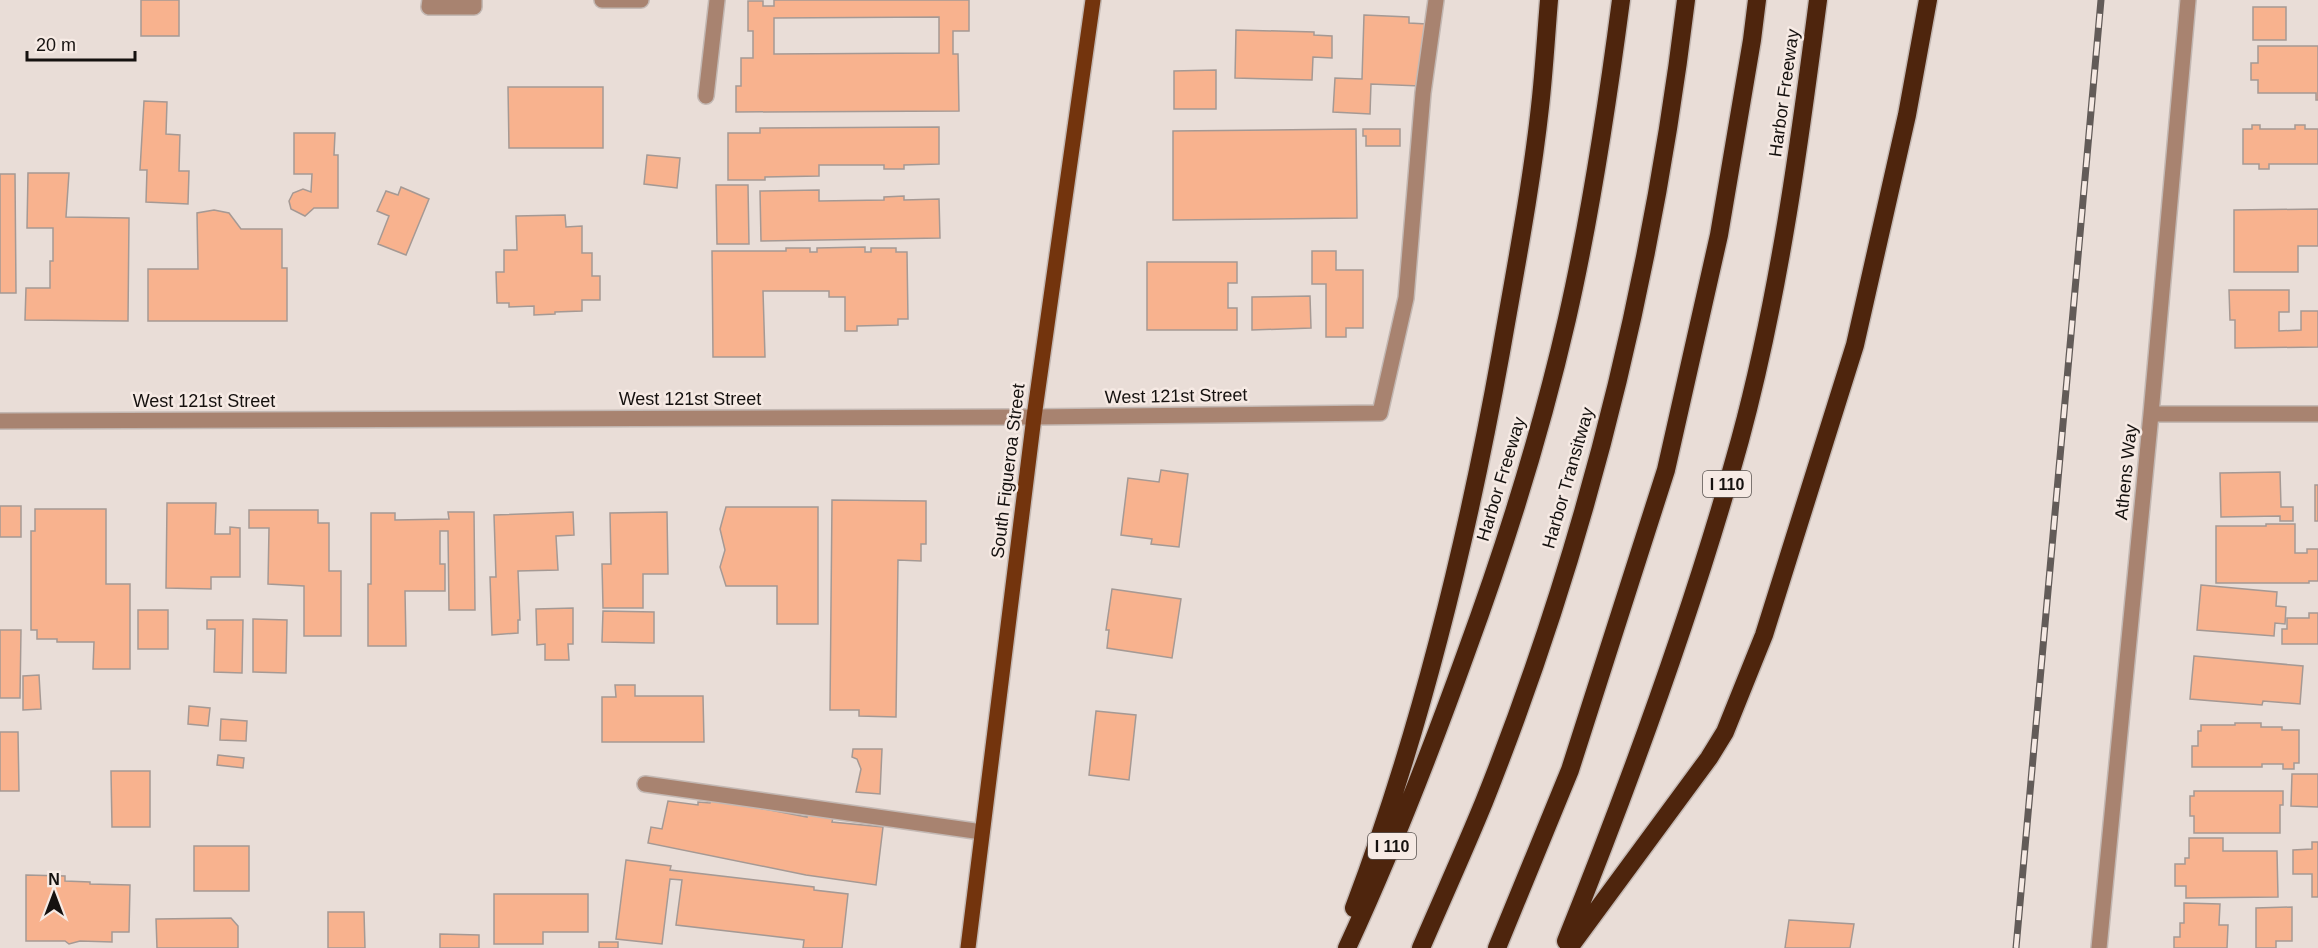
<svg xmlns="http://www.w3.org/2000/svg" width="2318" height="948" font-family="Helvetica,sans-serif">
	<rect width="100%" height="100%" fill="#e9ddd7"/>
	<path fill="#f8b28e" stroke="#a59994" stroke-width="1.5" fill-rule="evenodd" d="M141,0H179V36H141Z
		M774,0H969V31H953V54H958L959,111L736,112V86H741V58H753V31H748V1H763V6H774ZM939,17V53L774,54V18Z
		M2253,7H2286V40H2253Z
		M1364,15L1409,17V23L1427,24L1426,53H1421L1420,86L1371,84L1370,114L1333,112L1335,78L1362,79Z
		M1236,30L1314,32V35L1332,36V58L1313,57L1312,80L1235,78Z
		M2258,46H2318V100H2316V93H2258V80H2251V63H2258Z
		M1216,70V109H1174V71Z
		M508,87H603V148H509Z
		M144,101L167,102L166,134L180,135L179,171H189L188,204L146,202L147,170H140Z
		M2252,125H2260V129H2295V125H2305V129H2318V164H2269V169H2259V164H2243V129H2252Z
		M939,127V164L904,165V169H884V165H819V176L765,177V180H728V133H760V128Z
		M1356,129L1357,218L1173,220V131Z
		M1363,129H1400V146H1366V136H1363Z
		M294,133H335L334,155H338V208H314L305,216L291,209L289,201L293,193L303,189L311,192L312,174H294Z
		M647,155L680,158L677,188L644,184Z
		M28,173H69L66,217L129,218L128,321L25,320L26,288H50V261H53V228H27Z
		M0,174H15L16,293H0Z
		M716,185H748L749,244H717Z
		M401,187L429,199L406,255L378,244L389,216L377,211L386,191L398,195Z
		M819,190V201L884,200V197L904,196V200L939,199L940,238L761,241L760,191Z
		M2318,209V246H2298V272H2234V210Z
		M214,210L229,213L241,229H282V268H287V321H148V269H198L197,213Z
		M565,215L566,227L582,226V253H592V276H600V300H582V311L555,312V314L534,315V306L509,307V303H497L496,272H504V250H517L516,216Z
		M865,247V252H871V248H896V252H907L908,319H898V325L857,326V331H845V297H829V291H763L765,357H713L712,251H786V248H810V252H817V248Z
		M1312,251H1336V270H1363V328H1346V337H1326V284H1312Z
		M1147,262H1237V283H1228V308H1237V330H1147Z
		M2229,290H2289V312H2279V331L2301,330V311H2318V347L2235,348V320H2230Z
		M1310,296L1311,328L1252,330V297Z
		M1161,470L1188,474L1179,547L1151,544L1152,539L1121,535L1128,478L1159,482Z
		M2280,472L2281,507H2293V521H2280V516L2221,517L2220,473Z
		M2315,485H2318V521H2315Z
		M832,500L926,501V544H921V561L898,560L896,717L859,716V710H830Z
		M167,503H216L215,534H230V527L240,528V577H211V589L166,588Z
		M0,506H21V537H0Z
		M726,507H818V624H777V586H726L720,567L725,550L720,529Z
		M35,509H106V584H130V669H93L94,642H57V639H37V630H31V531H35Z
		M249,510H318V523H329V571H341V636H304V586L268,584L269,528H249Z
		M448,512H474L475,610H449L448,531H440V564H445V591H405L406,646H368V584H371V513H395V520L449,519Z
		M573,512L574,535L556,536L558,570L518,571L520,620H518V633L492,635L490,577H496L494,515Z
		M667,512L668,574H643V608H603L602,564H611L610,513Z
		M2266,524H2295V553H2307V549H2318V581H2309V583H2216V526H2266Z
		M2201,585L2277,592L2276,606L2286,607L2285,624L2275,623L2274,636L2197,630Z
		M1112,589L1181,599L1172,658L1107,648L1109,630H1106Z
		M573,608V644H568L569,660H545V644L537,645L536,609Z
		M138,610H168V649H138Z
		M603,611L654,612V643L602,642Z
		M2309,613H2318V644H2282V629H2287V618H2309Z
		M253,619L287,620L286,673L253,672Z
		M207,620H243L242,673L214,672L215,629H207Z
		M0,630H21L20,698H0Z
		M2194,656L2303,666L2300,704L2263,701L2262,705L2190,699Z
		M39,675L41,709L23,710V676Z
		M615,685H635V696H703L704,742H602V697H616Z
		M189,706L210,708L208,726L188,724Z
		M1096,711L1136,715L1129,780L1089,775Z
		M221,719L247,721L246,741L220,740Z
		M2235,723H2261V727H2282V730H2299V763H2294V769H2283V764H2262V767H2192V746H2198V731H2201V725H2235Z
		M0,732H18L19,791H0Z
		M853,749H882L880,794L856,792L861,769L857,759L852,757Z
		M218,755L244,758L243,768L217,765Z
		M111,771H150V827H112Z
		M2292,774H2318V807L2291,806Z
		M2194,791H2283V805H2280V833H2194V816H2190V796H2194Z
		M711,799L807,817V814L833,818L832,822L883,827L876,885L806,875L648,843L651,827L662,829L668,801L698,805V802L710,803Z
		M2189,838H2223V851H2277L2278,897L2186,898V886H2175V864H2185V858H2189Z
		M2312,842H2318V897H2312V874H2293V850L2312,849Z
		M194,846H249V891H194Z
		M626,860L671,866L670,870L814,887V890L848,894L842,948H803L804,940L676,925L682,880L670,879L662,944L616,939Z
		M26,875L65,876V881L90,882V884L130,885L129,932H112V942L80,941L69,944L65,941H26Z
		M494,894H588V932H543V944H494Z
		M2184,903L2220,904L2219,925H2228L2227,948H2174V937H2180V923H2184Z
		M2292,907V941H2276V948H2256V908Z
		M328,912H364L365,948H328Z
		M231,918L238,926V948H157L156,919Z
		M1789,920L1854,924L1850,948H1785Z
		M440,934L479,935V948H440Z
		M599,942H618V948H599Z"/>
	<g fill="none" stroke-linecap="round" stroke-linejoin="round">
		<defs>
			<path id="minor" d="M430,0L429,7H474V0
				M602,0H641
				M706,96L717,0
				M2151,414H2318
				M0,421L1034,417L1380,413L1406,298L1423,93L1436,0
				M645,784L982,832
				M2099,948L2151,414L2188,0"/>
			<path id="major" d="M968,948L1034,417L1093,0"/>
			<path id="highway" d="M1354,908C1422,728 1467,541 1501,352C1515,271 1531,189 1540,107C1544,72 1546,36 1549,0
				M1566,941C1632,777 1693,611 1740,440C1779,296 1799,147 1818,0
				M1347,948C1392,851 1430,753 1466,653C1506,544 1541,432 1567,319C1591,214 1607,107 1621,0
				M1421,948C1442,899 1464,851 1484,802C1586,546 1653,274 1686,0
				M1497,948L1570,770L1666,470L1719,235L1752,40L1757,0
				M1569,948L1709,758L1725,732L1764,635L1855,345L1907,115L1928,0"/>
		</defs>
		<use href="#minor" stroke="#c3b8b3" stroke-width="18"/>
		<use href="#major" stroke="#c3b8b3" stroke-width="18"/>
		<use href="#highway" stroke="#c3b8b3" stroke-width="21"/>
		<use href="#minor" stroke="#a88370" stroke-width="15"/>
		<use href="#major" stroke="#73340d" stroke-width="15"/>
		<use href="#highway" stroke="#4e250d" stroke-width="18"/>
		<defs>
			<path id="rail" d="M2016,948L2101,0"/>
		</defs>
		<use href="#rail" stroke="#625b58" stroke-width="7"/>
		<use href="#rail" stroke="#f6eae4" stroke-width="4.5" stroke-dasharray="14" stroke-linecap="butt"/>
	</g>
	<g text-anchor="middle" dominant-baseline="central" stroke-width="5" stroke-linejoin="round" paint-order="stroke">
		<g fill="#f6eae4" stroke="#58524f" stroke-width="1.5">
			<rect x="1703" y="471" width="48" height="26" rx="4.5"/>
			<rect x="1368" y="833" width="48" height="26" rx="4.5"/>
		</g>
		<g font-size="16" font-weight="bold" fill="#15110f">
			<text x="1727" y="484">I 110</text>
			<text x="1392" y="846">I 110</text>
		</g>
		<g font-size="18" fill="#15110f" stroke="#f6eae4">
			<text transform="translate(1784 93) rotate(-82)">Harbor Freeway</text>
			<text transform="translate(1176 396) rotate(-1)">West 121st Street</text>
			<text x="690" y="399">West 121st Street</text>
			<text x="204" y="401">West 121st Street</text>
			<text transform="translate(1008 471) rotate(-83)">South Figueroa Street</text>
			<text transform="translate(2126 472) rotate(-84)">Athens Way</text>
			<text transform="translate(1568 478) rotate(-74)">Harbor Transitway</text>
			<text transform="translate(1501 479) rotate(-73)">Harbor Freeway</text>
		</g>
	</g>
	<g transform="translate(54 894)" stroke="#f6eae4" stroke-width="4.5" paint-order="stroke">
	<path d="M0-4.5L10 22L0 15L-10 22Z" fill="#15110f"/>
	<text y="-9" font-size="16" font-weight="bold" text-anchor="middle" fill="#15110f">N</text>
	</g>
	<path d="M27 51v9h108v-9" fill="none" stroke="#15110f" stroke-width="3"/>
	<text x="36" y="51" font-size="18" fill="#15110f" stroke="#f6eae4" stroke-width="4.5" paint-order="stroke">20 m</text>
</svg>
